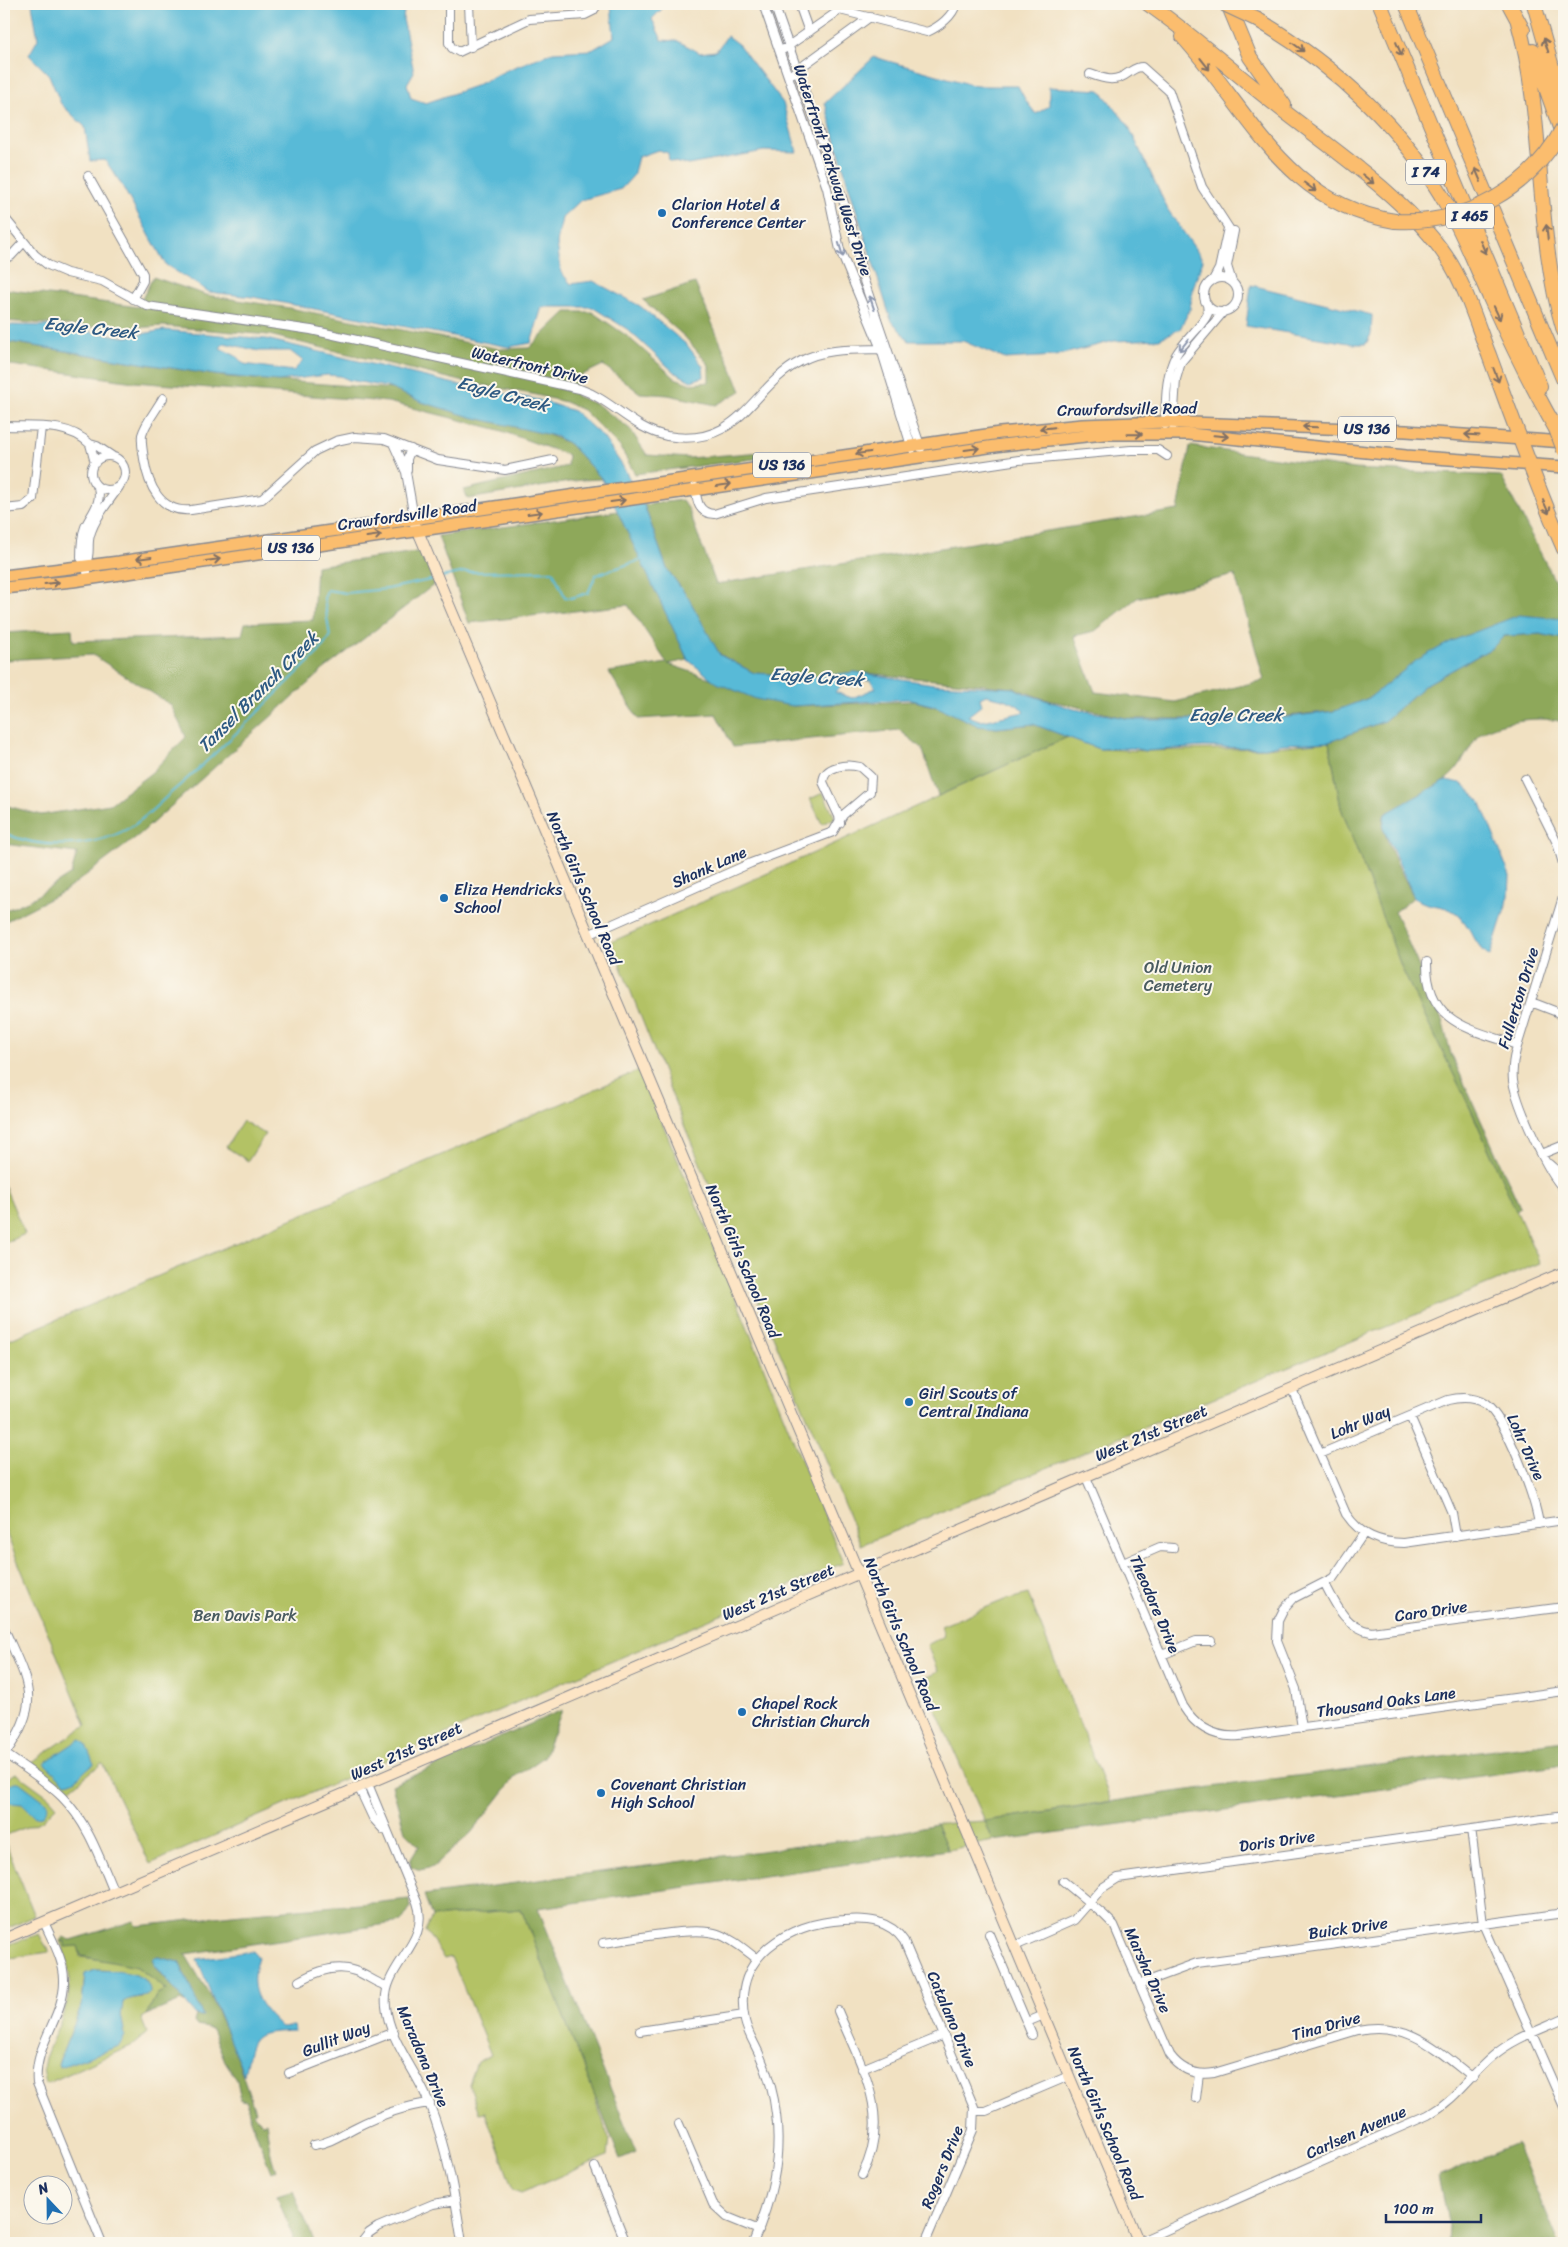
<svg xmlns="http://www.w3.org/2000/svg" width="1568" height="2247" font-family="Sriracha,sans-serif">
	<rect width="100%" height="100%" fill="#fbf7ec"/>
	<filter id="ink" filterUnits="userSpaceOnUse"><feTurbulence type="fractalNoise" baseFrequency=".02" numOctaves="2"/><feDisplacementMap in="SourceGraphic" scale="10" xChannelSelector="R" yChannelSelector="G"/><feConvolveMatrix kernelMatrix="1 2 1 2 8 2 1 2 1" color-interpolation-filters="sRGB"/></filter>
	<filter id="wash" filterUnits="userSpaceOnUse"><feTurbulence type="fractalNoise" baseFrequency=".0096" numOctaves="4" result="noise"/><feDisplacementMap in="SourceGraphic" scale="20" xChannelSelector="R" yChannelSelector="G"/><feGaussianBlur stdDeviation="1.12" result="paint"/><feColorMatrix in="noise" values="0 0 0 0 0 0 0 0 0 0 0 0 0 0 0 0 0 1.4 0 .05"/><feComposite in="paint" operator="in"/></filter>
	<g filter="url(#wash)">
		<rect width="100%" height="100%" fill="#f1e1c2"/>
		<path fill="#b3c265" stroke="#677862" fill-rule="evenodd" d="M1068,737L1099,749L1146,751L1265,748L1329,742L1341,808L1403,971L1465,1097L1540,1263L861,1545L684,1125L611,942L816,852Z
			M823,793L835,818L822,824L810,799Z
			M640,1070L732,1289L843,1563L561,1683L150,1864L102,1763L69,1790L32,1762L86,1725L4,1528V1342Z
			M243,1121L265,1134L248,1161L226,1147Z
			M4,1185L25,1234L4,1243Z
			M1028,1594L1111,1801L985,1821L993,1841L948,1850L936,1824L985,1821L922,1679L938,1672L927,1645L944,1636L941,1626L1002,1601Z
			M16,1773L49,1797L57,1806L42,1821L4,1836V1781Z
			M4,1840L35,1916L4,1930Z
			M521,1909L596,2098L595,2099L609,2139L607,2156L521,2193L513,2190L485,2112L479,2113L469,2084L477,2062L491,2055L451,1957L444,1959L433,1941L425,1931L432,1917Z
			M39,1934L49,1952L4,1959V1946Z
			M60,1941L79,1946L80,1957L113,1961L137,1967L167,1990L157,1994L146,2015L141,2018L147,2033L133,2045L46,2084L43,2068L45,2058C63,2011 81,1992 60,1941ZM95,1970L121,1971L147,1981L142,1997L128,1999L123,2002L121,2015L125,2036L118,2046L60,2067L58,2064L82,2005L85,1974Z"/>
		<path fill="#8ea85a" stroke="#546c5c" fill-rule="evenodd" d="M153,277L206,295L289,308L500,349L529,348L566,312H592L627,336L675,378L691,384L709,382V365L685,337L643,300L695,283L741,391L716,405L668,395L640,393L603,365L576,378V396L598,405L630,429L647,455L689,458L773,451L778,456L635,474L620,447L583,410L565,402L532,394L465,382L269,335L163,326L120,329L4,321V289L138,307Z
			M4,341L228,377L393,389L422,402L540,431L570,444L602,479L581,480L468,499L464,490L567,466L568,455L496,429L388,402L134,382L4,364Z
			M1190,446L1355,469L1501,476L1564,599V619L1452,641L1369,698L1335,711L1258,719H1130L1044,699L1014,688L855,672L816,677L754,673L721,655L708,637L689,599L667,569L644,505L682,500L688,508L716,584L1178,510ZM1235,575L1264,680L1175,702L1095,692L1074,636L1095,631L1137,598Z
			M619,511L688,660L668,664L792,706L915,701L943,709L979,726L997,728L1033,724L1068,737L938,796L922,748L899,730L733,747L716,714L638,719L609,672L667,663L628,605L469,623L438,536Z
			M423,551L435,584L323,670L139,835L65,891L4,922V911L30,900L71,874L77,853L4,844V805L41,815L110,804L151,773L186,737L171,705L93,655L4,660V633L72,629L73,641L242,635L245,623L313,620L316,566Z
			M1540,634L1564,639V723C1547,714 1489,721 1477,737C1466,752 1461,769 1445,780C1427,793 1405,804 1385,814C1376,829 1406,881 1414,897L1395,912L1442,1020L1451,1054L1520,1207L1516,1211L1473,1114L1403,971L1341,808L1329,742L1384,721L1425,685L1492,648L1504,636Z
			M562,1710L544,1757L515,1777L471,1833L433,1867L420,1870L410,1866L411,1859L419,1846L405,1832L392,1785Z
			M1564,1741V1765L993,1841L985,1821L1173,1792Z
			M936,1824L948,1850L538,1908L636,2152L620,2159L521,1909L432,1917L424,1895L891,1834Z
			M409,1899L410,1908L401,1922L185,1954L211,1997L232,2044L255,2111L253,2114L263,2124L266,2122C269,2138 269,2154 276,2170L271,2172L249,2114L247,2101L241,2100L237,2080L225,2061L212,2029L197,2026L194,2022L196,2015L202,2016L179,1962L158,1957L154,1965L187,2004L181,2001L146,2015L157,1994L167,1990L137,1967L81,1956L78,1946L65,1947V1941H60L63,1937L71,1940L134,1921L137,1926C180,1922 222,1915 265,1912C313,1907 362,1905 409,1899Z
			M1517,2144L1558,2243H1448L1449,2226L1439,2176Z
			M293,2191L315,2243H295L277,2196Z"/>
		<path fill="#58bad7" stroke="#3a749a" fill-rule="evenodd" d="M32,4H405L403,19L414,72L407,84L411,98L426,103L475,86L507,70L553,52L592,50L614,37L611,4H667L652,19L662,40L678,41L700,53L716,51L727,36L739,45L783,103L797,152L764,151L688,165L669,161L668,153L658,150L638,157L633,176L621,189L581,200L562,218L557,243L561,272L571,284L593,281L640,306L687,345L703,366L704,377L691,381L674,372L627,329L592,307H542L531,343L509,347L253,297L209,292L166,265L120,182L105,160L90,161L85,127L61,104L49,75L29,55L38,39Z
			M874,57L976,86H1018L1026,101L1036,114L1049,106V87L1100,90L1128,125L1168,210L1203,260L1193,288L1190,309L1180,329L1159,339L1114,341L1055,356L1005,359L963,341H909L891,320L848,184L825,103Z
			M1251,285L1372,315L1371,334L1366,344H1355L1246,326Z
			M4,325L50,326L126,337L164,330L266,339L455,384L539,400L574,411L603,437L622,465L644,505L667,569L689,599L720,655L754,673L816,677L855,672L934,684L1014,688L1026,694L1074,709L1137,720L1274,719L1335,711L1369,698L1417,660L1452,641L1519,615L1564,619V639L1540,634L1504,636L1492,648L1425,685L1384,721L1329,742L1283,744L1265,748L1203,747L1146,751L1132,748L1099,749L1033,724L997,728L979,726L935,706L908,699L792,706L756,699L717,683L688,660L602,479L570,444L555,436L471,417L422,402L387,387L349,380L340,376L327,375L278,381L215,375L4,341ZM224,343L259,351H290L303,361L293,371L244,364L236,356L220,348ZM857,680H870L876,688L852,698L835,692L844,684ZM986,695C998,698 1016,700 1024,712L982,721L968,716L982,705L980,698Z
			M1446,780L1461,783L1480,801L1510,876L1509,896L1490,956C1474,946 1471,925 1456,913C1443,903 1426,908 1414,897L1383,828L1385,814Z
			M80,1739L85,1743L94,1764C83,1770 79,1782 65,1783L44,1763Z
			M14,1782H19L47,1803L48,1807L43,1816L35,1817L22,1804L11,1803L5,1800V1788Z
			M253,1951L258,1957C247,1989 258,2005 282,2027L294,2026L295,2031C253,2033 252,2032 244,2075L197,1959Z
			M158,1957L179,1962L203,2016L196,2015L154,1964L152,1959Z
			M95,1970C112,1971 151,1970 150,1993C141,1998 131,1997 123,2002L121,2015L125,2036L119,2046L60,2067L58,2064L82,2005L85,1974Z"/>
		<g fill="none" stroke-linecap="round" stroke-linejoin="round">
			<path stroke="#58bad7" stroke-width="2" d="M442,577L465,572L553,571L565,597L571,598L588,593L596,575L641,560
				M4,833C41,850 94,848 129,828C145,819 159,803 173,791C224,748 270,699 319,652L330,637L324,598L327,590L346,593L387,589L435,579"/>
		</g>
	</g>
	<g filter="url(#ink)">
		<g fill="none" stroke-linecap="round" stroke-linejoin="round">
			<defs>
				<path id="street" d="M449,4V43L452,48L459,52L529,19L585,15L593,11L598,4
					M469,4L471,47
					M763,4L827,188L840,250L881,349L912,449
					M774,4L851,223L863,278L921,448
					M799,4L809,32
					M784,49L840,10L927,32C939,27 953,16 956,4
					M793,73L870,17
					M1090,74C1104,79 1115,83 1128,73C1133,70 1136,67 1142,67L1169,91L1202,187L1230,230
					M88,176L143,274V281L133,299
					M4,217L35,255L48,265L67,273L102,281L147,306L311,330L580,389C612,400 633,429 667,436C741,449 751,387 801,361C827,347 858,350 887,349
					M4,259L11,256L24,242
					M1204 295a17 17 0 1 1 34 0a17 17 0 1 1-34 0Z
					M1213,280L1219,269L1228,228
					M1232,282L1227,266L1234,231
					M163,398C157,409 145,423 142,435C141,443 143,451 144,459C148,485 160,513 191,510L262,499L315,451L336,441L355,437L384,439L438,460L505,470L553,460
					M1165,425C1166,402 1165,375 1176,355C1184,341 1197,331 1206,317L1208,313L1207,304
					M4,426C34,427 67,422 90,444L95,463
					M1173,426L1176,379L1181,362L1224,311
					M393,443L406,472L414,518
					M90,444L97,446L112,456
					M91 473a17 17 0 1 1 34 0a17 17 0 1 1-34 0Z
					M407,470V459L411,449
					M695,487C697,501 698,513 714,514L766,498L1019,460L1131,450H1158L1167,456
					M4,509L23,507L33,499L41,427
					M86,563C91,554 87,545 90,535C95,518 109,501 119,487
					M88,579L86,563L81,558C81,548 81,537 85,527C92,512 102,504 98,487
					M1525,779L1557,843L1564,867
					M1564,894L1516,1050C1513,1060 1512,1070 1513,1081C1517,1105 1547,1173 1564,1189
					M588,935L751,863L833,832L843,815L870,792L871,777L860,767C847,764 824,765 823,782L839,816L840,823
					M1427,962C1426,1023 1470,1029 1517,1045
					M1531,1002L1557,1012L1564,1018
					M1542,1154L1564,1145
					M1549,1164L1564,1177
					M1292,1389L1346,1514C1360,1535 1379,1543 1404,1543L1564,1520
					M1410,1416L1452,1513L1456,1536
					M1320,1454L1448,1400C1461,1397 1474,1397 1485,1404C1506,1418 1535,1498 1539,1524
					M1086,1477L1183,1706C1196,1727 1215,1738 1239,1736L1564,1691
					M1123,1563L1160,1547L1173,1548
					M1325,1584C1336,1605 1345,1627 1371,1632L1564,1607
					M4,1628C27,1682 44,1700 5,1754
					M1162,1655L1196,1641H1211
					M1302,1728L1296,1689L1277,1641L1278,1621L1284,1609L1294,1598L1333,1578L1364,1533
					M4,1753C23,1767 45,1780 62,1797C88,1823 100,1859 114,1892
					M368,1784L417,1902C432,1944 381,1965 386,2006C389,2041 417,2071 429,2103C447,2148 455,2196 462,2243
					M359,1788L373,1818L384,1830
					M1471,1829L1483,1924L1564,2107
					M1063,1881L1104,1915L1114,1925L1170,2055C1181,2070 1195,2076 1214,2073L1358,2030C1408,2020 1436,2049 1473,2078
					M44,1922C52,1940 64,1960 64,1980C65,2016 33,2045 37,2083L102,2243
					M989,1934L1032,2035
					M603,1943C631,1940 694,1925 718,1934C733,1939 745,1950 757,1959
					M1015,1946L1074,1920L1102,1888L1118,1878L1564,1816
					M299,1981C315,1972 337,1964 355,1971C367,1975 375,1983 387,1986
					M1140,1984L1197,1963L1564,1913
					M838,2011C861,2066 893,2116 862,2175
					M1027,2022L1044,2015
					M640,2031L744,2015
					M862,2069L944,2035
					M289,2073L394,2032
					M1196,2098L1199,2074
					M974,2111H986L1069,2076
					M679,2124L713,2204L727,2217L759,2230
					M314,2145C330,2143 342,2134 356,2127C378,2116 405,2106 430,2103
					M595,2167L626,2243
					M1139,2242L1428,2115C1458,2098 1469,2076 1493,2056C1514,2038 1540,2030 1564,2019
					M361,2243L369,2233L378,2227L433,2204L456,2200
					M753,2243C771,2201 782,2160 776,2114C774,2094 768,2074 760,2056C755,2044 748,2034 745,2021C731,1956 788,1923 844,1920C867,1918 890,1920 904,1941L974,2107L973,2130L925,2243"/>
				<path id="secondary" d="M415,524L859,1574L1139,2243
					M4,1939L1564,1272"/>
				<path id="primary" d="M4,576L119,562L1000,433L1082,425L1165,422L1406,431L1564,442
					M4,588L73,581L1002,445L1104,434H1189L1406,456L1564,467"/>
				<path id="highway" d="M1148,4C1193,35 1233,72 1276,105C1333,150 1413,202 1451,264C1468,293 1477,325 1489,355C1513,420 1536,485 1564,549
					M1228,4L1250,57L1284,105
					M1380,4L1540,386
					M1406,4L1564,381
					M1509,4L1523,30
					M1534,4L1564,109
					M1258,20C1334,65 1405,129 1448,207C1465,237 1477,269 1491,300C1511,344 1532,387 1556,429
					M1518,22C1546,123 1534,231 1564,331
					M1183,37C1250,111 1285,204 1395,221
					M1533,51L1564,139"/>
			</defs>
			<use href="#street" stroke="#868890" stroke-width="10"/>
			<use href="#secondary" stroke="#868890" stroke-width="12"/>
			<use href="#primary" stroke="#868890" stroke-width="14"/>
			<use href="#highway" stroke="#868890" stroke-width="16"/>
			<use href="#street" stroke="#fff" stroke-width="8"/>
			<use href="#secondary" stroke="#fde5c5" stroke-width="10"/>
			<use href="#primary" stroke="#fbbd6e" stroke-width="11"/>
			<use href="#highway" stroke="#fbbd6e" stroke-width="14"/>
			<defs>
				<path id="highway-bridge" d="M1224,4L1258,20
					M1395,221C1466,225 1531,189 1564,126
					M1556,429L1564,450"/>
			</defs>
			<use href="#highway-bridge" stroke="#868890" stroke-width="16" stroke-linecap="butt"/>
			<use href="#highway-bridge" stroke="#fbbd6e" stroke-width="14"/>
		</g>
		<defs><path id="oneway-shaft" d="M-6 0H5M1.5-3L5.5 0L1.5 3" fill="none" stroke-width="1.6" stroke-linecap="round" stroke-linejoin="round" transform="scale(1.25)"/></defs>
		<g stroke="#806f65">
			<use href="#oneway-shaft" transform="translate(1546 45) rotate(-108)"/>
			<use href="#oneway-shaft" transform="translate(1298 47) rotate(37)"/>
			<use href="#oneway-shaft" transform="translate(1399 49) rotate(67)"/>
			<use href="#oneway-shaft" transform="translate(1205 64) rotate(52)"/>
			<use href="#oneway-shaft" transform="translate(1478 175) rotate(-113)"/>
			<use href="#oneway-shaft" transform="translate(1368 179) rotate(39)"/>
			<use href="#oneway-shaft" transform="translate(1310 187) rotate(37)"/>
			<use href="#oneway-shaft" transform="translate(1547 232) rotate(-96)"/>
			<use href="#oneway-shaft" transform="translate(1483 247) rotate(67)"/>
			<use href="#oneway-shaft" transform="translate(1497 313) rotate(65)"/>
			<use href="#oneway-shaft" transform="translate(1496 375) rotate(69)"/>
			<use href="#oneway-shaft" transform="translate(1310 427) rotate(-178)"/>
			<use href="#oneway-shaft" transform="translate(1047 428) rotate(174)"/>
			<use href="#oneway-shaft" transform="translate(1135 434) rotate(-1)"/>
			<use href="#oneway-shaft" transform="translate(1472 435) rotate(-176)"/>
			<use href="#oneway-shaft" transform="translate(1221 436) rotate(5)"/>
			<use href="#oneway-shaft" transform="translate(972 449) rotate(-8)"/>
			<use href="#oneway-shaft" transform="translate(863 453) rotate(172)"/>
			<use href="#oneway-shaft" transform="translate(724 485) rotate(-8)"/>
			<use href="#oneway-shaft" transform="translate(618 501) rotate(-8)"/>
			<use href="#oneway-shaft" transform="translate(1546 507) rotate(66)"/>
			<use href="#oneway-shaft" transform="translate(535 513) rotate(-8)"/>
			<use href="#oneway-shaft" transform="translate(374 536) rotate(-8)"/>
			<use href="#oneway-shaft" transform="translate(144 558) rotate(172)"/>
			<use href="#oneway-shaft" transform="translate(213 560) rotate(-8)"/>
			<use href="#oneway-shaft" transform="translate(52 583) rotate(-7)"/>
		</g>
		<g stroke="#8d97ae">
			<use href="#oneway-shaft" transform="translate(841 250) rotate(73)"/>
			<use href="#oneway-shaft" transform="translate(872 303) rotate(-109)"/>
			<use href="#oneway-shaft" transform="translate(1184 345) rotate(129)"/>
		</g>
	</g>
	<g fill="#1f6fb2" stroke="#fbf7ec" stroke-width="2">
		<circle cx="662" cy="213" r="5"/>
		<circle cx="444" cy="898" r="5"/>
		<circle cx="909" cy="1402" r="5"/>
		<circle cx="742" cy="1712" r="5"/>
		<circle cx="601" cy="1793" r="5"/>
	</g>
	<g text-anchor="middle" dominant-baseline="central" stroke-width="4" stroke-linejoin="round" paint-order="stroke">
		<g fill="#fbf7ec" stroke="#5e6b89" stroke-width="1">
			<rect x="1406" y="159.5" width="40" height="25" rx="4"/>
			<rect x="1446" y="203.5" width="48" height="25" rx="4"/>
			<rect x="1338" y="416.5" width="58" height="25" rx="4"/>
			<rect x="753" y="452.5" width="58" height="25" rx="4"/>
			<rect x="262" y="535.5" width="58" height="25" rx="4"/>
		</g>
		<g font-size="15" font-weight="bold" fill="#1b2f5e">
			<text x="1426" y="172">I 74</text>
			<text x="1470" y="216">I 465</text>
			<text x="1367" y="429">US 136</text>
			<text x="782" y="465">US 136</text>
			<text x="291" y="548">US 136</text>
		</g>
		<g font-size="16" fill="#1b2f5e" stroke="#fbf7ec">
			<text transform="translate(833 170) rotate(72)">Waterfront Parkway West Drive</text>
			<text transform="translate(530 365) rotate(13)">Waterfront Drive</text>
			<text transform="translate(1127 409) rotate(-1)">Crawfordsville Road</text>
			<text transform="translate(407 515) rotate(-8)">Crawfordsville Road</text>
			<text transform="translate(709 867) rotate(-24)">Shank Lane</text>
			<text transform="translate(584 888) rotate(67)">North Girls School Road</text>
			<text transform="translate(1518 998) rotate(-73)">Fullerton Drive</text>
			<text transform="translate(743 1261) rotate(67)">North Girls School Road</text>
			<text transform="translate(1360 1422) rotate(-23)">Lohr Way</text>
			<text transform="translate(1151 1433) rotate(-23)">West 21st Street</text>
			<text transform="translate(1526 1447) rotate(66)">Lohr Drive</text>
			<text transform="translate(778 1592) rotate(-23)">West 21st Street</text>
			<text transform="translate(1155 1604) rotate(67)">Theodore Drive</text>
			<text transform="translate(1431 1611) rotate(-8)">Caro Drive</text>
			<text transform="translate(901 1634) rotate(67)">North Girls School Road</text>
			<text transform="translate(1386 1702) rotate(-8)">Thousand Oaks Lane</text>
			<text transform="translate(406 1751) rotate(-24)">West 21st Street</text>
			<text transform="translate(1277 1841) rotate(-8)">Doris Drive</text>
			<text transform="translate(1348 1928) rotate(-8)">Buick Drive</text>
			<text transform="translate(1148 1970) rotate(66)">Marsha Drive</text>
			<text transform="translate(952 2019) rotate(67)">Catalano Drive</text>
			<text transform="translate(1326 2026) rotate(-15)">Tina Drive</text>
			<text transform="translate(336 2039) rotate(-21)">Gullit Way</text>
			<text transform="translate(423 2056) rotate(67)">Maradona Drive</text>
			<text transform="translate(1105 2123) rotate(67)">North Girls School Road</text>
			<text transform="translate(1356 2132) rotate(-24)">Carlsen Avenue</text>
			<text transform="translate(942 2167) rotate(-68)">Rogers Drive</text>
		</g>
		<g font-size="16" fill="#1b2f5e" stroke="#fbf7ec" text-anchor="start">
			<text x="672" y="204">Clarion Hotel &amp;<tspan x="672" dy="18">Conference Center</tspan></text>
			<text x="454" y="889">Eliza Hendricks<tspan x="454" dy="18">School</tspan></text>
			<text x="919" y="1393">Girl Scouts of<tspan x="919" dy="18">Central Indiana</tspan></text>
			<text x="752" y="1703">Chapel Rock<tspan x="752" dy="18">Christian Church</tspan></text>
			<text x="611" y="1784">Covenant Christian<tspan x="611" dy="18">High School</tspan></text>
		</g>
		<g font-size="16" fill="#495b60" stroke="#fbf7ec">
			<text x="1178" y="967">Old Union<tspan x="1178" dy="18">Cemetery</tspan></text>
			<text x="245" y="1615">Ben Davis Park</text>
		</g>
		<g font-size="18" font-style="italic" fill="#2d5982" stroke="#fbf7ec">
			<text transform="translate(91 328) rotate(6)">Eagle Creek</text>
			<text transform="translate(503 394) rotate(15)">Eagle Creek</text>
			<text transform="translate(817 677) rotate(4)">Eagle Creek</text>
			<text transform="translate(258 692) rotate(-45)">Tansel Branch Creek</text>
			<text x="1236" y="715">Eagle Creek</text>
		</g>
	</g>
	<rect width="1568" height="2247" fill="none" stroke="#fbf7ec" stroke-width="20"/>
	<g transform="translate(48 2200) rotate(338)"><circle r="24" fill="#fbf7ec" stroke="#a1a7b3"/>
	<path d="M0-4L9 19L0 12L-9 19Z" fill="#1f6fb2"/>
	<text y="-8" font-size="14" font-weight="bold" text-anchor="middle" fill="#1b2f5e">N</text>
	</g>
	<path d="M1386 2214v8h95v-8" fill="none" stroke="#1b2f5e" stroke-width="2.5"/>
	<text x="1393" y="2214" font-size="15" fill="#1b2f5e" stroke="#fbf7ec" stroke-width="4" paint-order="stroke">100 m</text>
</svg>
